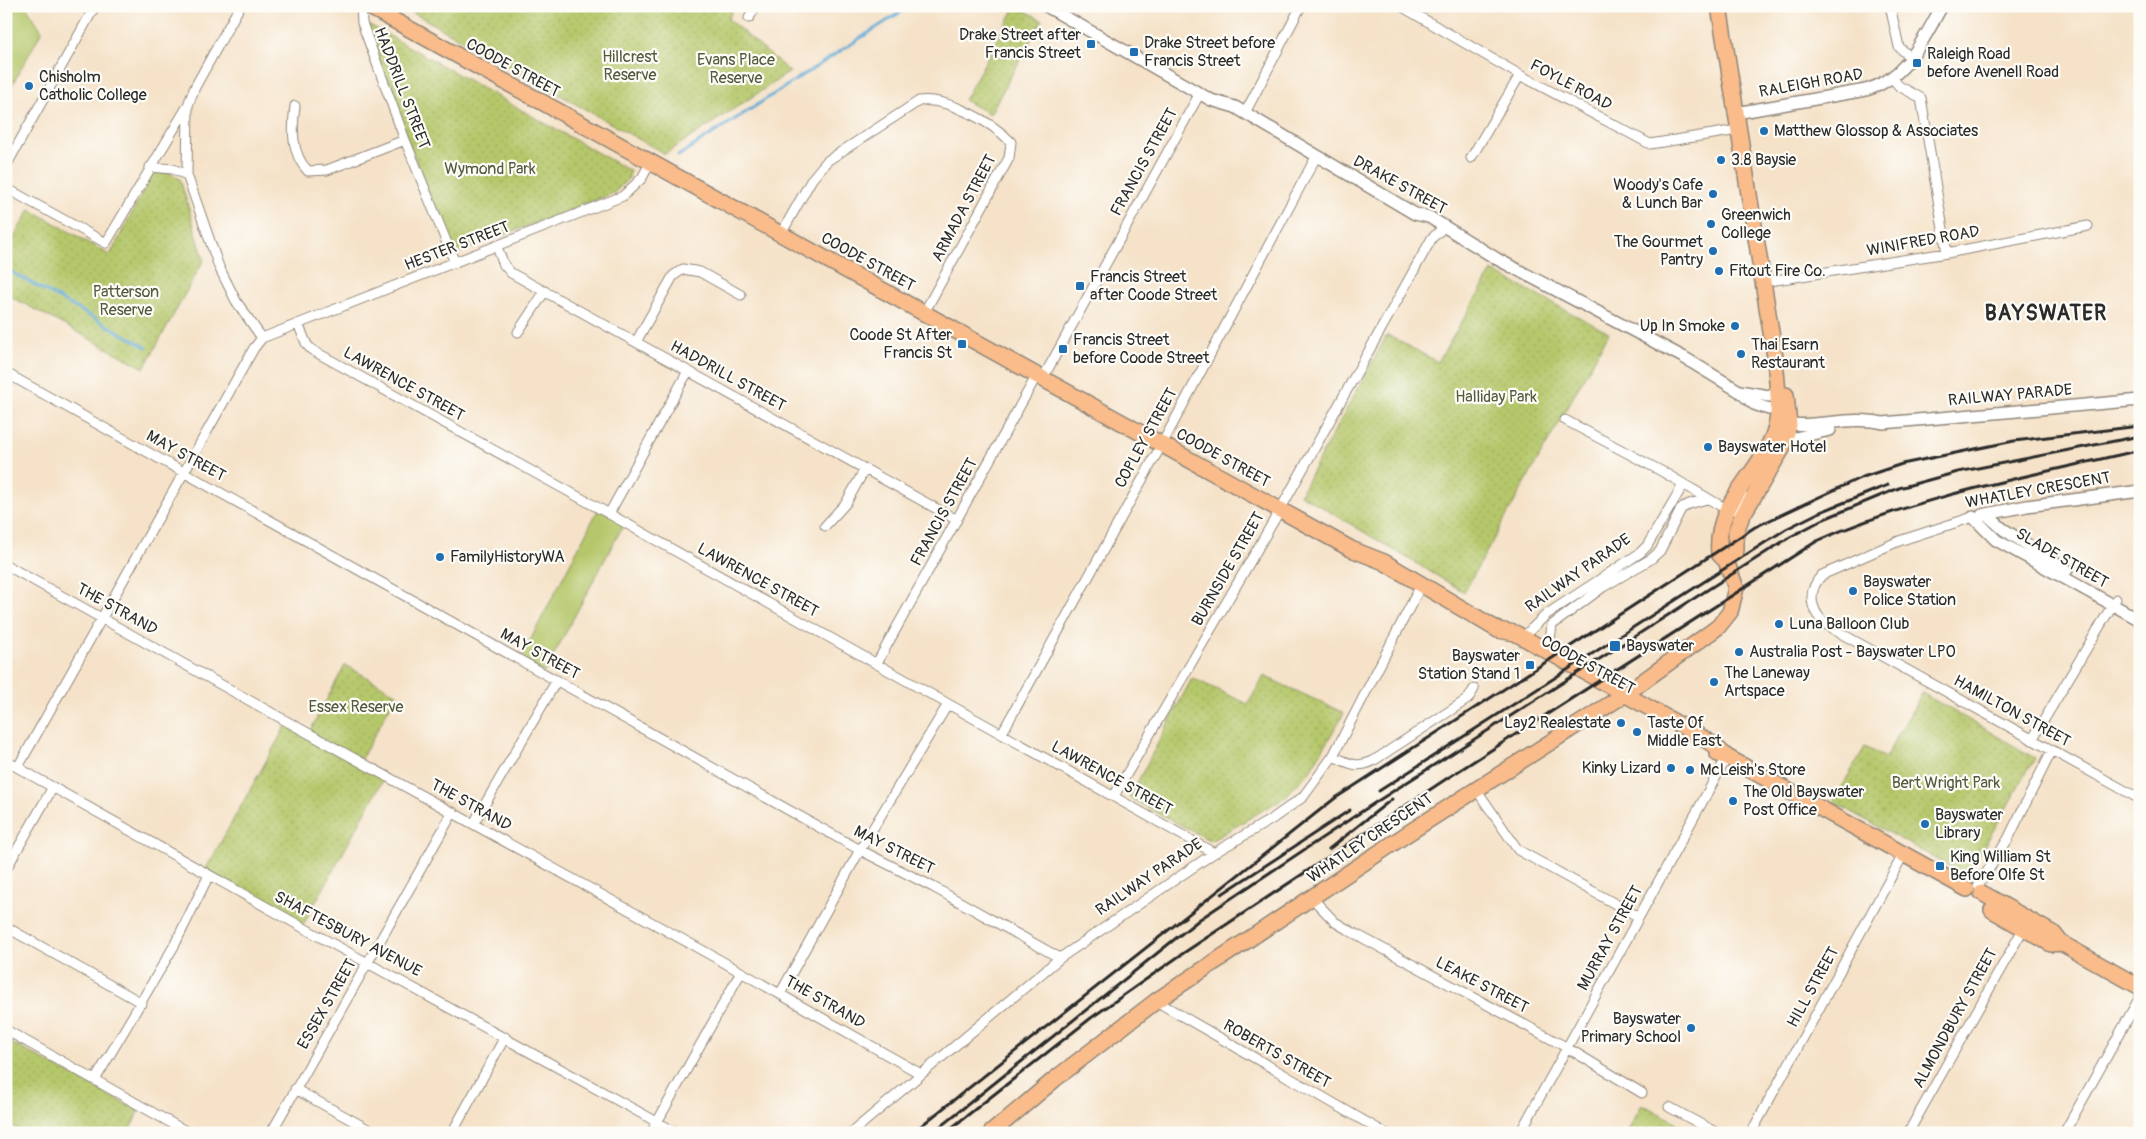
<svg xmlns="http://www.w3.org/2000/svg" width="2146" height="1139" font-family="Pangolin,sans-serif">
	<defs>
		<pattern id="park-dots" width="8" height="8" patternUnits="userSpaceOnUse" patternTransform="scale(1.25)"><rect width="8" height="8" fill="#b5c76a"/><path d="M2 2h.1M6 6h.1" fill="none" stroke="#9cab5c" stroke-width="1.8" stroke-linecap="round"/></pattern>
	</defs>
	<rect width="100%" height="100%" fill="#fdfcf7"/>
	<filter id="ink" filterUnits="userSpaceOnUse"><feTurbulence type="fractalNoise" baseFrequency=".02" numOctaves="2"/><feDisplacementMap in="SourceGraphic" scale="10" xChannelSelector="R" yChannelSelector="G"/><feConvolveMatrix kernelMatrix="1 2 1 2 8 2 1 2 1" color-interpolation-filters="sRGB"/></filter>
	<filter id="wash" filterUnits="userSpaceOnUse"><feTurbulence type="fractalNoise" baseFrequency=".0096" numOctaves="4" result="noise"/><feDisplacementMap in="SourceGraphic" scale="20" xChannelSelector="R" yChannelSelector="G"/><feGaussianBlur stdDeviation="1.12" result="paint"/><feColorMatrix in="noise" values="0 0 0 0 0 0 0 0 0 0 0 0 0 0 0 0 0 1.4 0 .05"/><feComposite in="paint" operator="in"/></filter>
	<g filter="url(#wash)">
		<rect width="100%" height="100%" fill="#f5e2c8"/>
		<path fill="#b5c76a" stroke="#70794a" d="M6,6H26L42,31L6,96Z
			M599,508L625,522L544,673L520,660Z"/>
		<path fill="url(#park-dots)" stroke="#70794a" d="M401,6H735L728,19L790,72L665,154Z
			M1016,6L1042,20L990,114L964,100Z
			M370,25L630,171L629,178L614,193L459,252L449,244L365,31Z
			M168,172L180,179L204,260L144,368L6,294V251L30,209L110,255L152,174Z
			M1492,271L1609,333L1464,592L1300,494L1387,335L1438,362Z
			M345,665L397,694L360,761L386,775L302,927L204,872L288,722L309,733Z
			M1264,676L1344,713L1310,771L1285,797L1211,841L1129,798L1192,678L1248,704Z
			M1922,693L2035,758L1967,876L1833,802L1865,747L1885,758Z
			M6,1040L139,1111L128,1133H24L6,1123Z
			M1642,1104L1695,1133H1627Z"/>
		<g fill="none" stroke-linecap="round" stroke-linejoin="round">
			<path stroke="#5ba8d4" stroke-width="3" d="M678,156L910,6
				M6,269L146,347"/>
		</g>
	</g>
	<g filter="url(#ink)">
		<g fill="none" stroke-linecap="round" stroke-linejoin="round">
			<defs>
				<path id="minor" d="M240,6L195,87L188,105L187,175L219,267L236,301L262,338
					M361,6L362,23L405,140L455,263
					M1401,6L1520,75L1650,144L1738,130
					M1890,6L1899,47L1911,58
					M749,18L756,6
					M1893,79L1899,86L1921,98L1947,253
					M295,106C292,128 291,154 308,171L327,170L405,140
					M1245,113L1301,6
					M1471,158L1520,75
					M6,166L95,6
					M150,167L173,169L187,175
					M6,188L106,243L187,107
					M781,234L812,179L827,161L919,101C946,97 992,122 1011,142L1009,158L924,313
					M497,247L504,265L511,273L957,520
					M1763,282L1947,253L2088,226
					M298,324L307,345L312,350L604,511L1214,853
					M518,332L545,291
					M636,342L673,276L683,269L700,272L741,295
					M6,373L860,850L933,887L1060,958
					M1043,378L1200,93
					M1565,420L1663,472L1726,509L1734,510L1745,497
					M609,514L688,371
					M1973,517L1899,541L1822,575C1804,594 1812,617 1833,629L2140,799
					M825,526L846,503L865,469
					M6,565L288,722L709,954L921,1074
					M1522,638L1547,614L1640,553L1647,546L1683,485
					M1548,654L1552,625L1603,587L1651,559L1660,551L1681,509L1689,504L1707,499
					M877,663L1037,375
					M1002,733L1162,444L1316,157
					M2032,740L2116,599
					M1333,756C1348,763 1357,769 1373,761L1468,699L1474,689
					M6,761L302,927L677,1133
					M18,767L254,348L262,338L623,196L642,178L650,163
					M1476,789L1518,850L1639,917
					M1114,796L1280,510L1432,238L1443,228
					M474,823L557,680
					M6,869L53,787
					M1978,886L2008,839L2052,750
					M1312,898L1335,922L1350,931L1566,1047L1642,1093
					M6,927L142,1003
					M780,994L860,850L948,704
					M1156,1001L1385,1133
					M6,1030L189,1133
					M95,1080L174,946L209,875
					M295,1089L375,1133
					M1669,1107L1717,1133
					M271,1133L453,812
					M452,1133L505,1037
					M651,1133L741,972
					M851,1133L1060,958L1214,853L1272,819L1303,797L1333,756L1418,591
					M1520,1133L1727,757
					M1751,1133L1903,855
					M1908,1133L2026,924
					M2064,1133L2140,997"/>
				<path id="tertiary" d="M1046,6L1211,100L1235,107L1415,214L1429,217L1497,259L1683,357L1739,391L1754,404L1769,409H1784
					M1736,113L1866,90C1907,78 1922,41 1942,6
					M1739,391L1769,396L1784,394
					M1781,423C1815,429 1850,415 1883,423L2140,400
					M1779,435L1795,438L1830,430
					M1986,514L2003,529L2067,570
					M1982,515L2027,506L2140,491
					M1973,517L1996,540L2140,620"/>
				<path id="primary" d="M368,6L1351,549L1384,562L1498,630L1515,633L1696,734L1714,745L1727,757
					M1726,561L1736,550V531L1742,516L1782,449L1789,425L1786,395
					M1718,754L1727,757L1967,889
					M1982,893L2054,934L2061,943L2140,987
					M1992,910L2051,944L2061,943
					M991,1133L1055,1079L1156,1001L1410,832L1624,695L1718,627L1730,612L1736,588L1726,561L1719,554C1714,501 1760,476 1775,430C1782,407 1776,381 1775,357L1719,6"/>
			</defs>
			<use href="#minor" stroke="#90867a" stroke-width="11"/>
			<use href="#tertiary" stroke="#90867a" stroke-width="14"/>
			<use href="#primary" stroke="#90867a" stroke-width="18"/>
			<use href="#minor" stroke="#fff" stroke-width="9"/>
			<use href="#tertiary" stroke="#fff" stroke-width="11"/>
			<use href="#primary" stroke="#f9bc8a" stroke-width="15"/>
			<path stroke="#2b2b2b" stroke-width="3" d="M1379,791L1786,529L1818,513L1888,485
				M1329,849L1392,799
				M1222,894L1350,810
				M912,1133L1334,799L1755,527L1860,478L1902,464L2014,441L2140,426
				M932,1133L1200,919L1373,804L1790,537L1824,519L1899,488L1958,472L2140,436
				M945,1133L1091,1018L1185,952L1443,781L1817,541C1920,495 2031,476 2140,450"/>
		</g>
	</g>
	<g fill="#1f6fb2" stroke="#fdfcf7" stroke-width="2">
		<rect x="1086" y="39" width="10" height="10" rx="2.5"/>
		<rect x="1129" y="47" width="10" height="10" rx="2.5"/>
		<rect x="1912" y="58" width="10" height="10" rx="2.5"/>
		<circle cx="29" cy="86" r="5"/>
		<circle cx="1764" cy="131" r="5"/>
		<circle cx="1721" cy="160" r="5"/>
		<circle cx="1713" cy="194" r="5"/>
		<circle cx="1711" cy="224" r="5"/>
		<circle cx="1713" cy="251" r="5"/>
		<circle cx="1719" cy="271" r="5"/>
		<rect x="1075" y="281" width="10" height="10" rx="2.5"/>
		<circle cx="1735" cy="326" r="5"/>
		<rect x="957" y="339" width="10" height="10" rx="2.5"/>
		<rect x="1058" y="344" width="10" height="10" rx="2.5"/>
		<circle cx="1741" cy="354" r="5"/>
		<circle cx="1708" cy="447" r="5"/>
		<circle cx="440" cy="557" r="5"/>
		<circle cx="1853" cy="591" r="5"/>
		<circle cx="1779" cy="624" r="5"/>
		<rect x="1609" y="640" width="12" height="12" rx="2.5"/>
		<circle cx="1739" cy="652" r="5"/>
		<rect x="1525" y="660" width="10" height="10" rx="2.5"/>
		<circle cx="1714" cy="682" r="5"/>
		<circle cx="1621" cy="723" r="5"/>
		<circle cx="1637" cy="732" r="5"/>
		<circle cx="1671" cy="768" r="5"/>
		<circle cx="1690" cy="770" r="5"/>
		<circle cx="1733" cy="801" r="5"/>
		<circle cx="1925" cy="824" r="5"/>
		<rect x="1935" y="861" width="10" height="10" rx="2.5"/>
		<circle cx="1691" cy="1028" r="5"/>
	</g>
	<g text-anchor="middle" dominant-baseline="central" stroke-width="4.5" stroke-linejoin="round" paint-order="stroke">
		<g font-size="16" fill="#2b2b2b" stroke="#fdfcf7" text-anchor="start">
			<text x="1081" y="35" text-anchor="end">Drake Street after<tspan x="1081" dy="18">Francis Street</tspan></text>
			<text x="1144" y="43">Drake Street before<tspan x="1144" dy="18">Francis Street</tspan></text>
			<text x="1927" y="54">Raleigh Road<tspan x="1927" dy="18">before Avenell Road</tspan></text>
			<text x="39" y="77">Chisholm<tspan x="39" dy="18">Catholic College</tspan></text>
			<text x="1774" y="131">Matthew Glossop &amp; Associates</text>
			<text x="1731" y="160">3.8 Baysie</text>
			<text x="1703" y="185" text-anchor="end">Woody's Cafe<tspan x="1703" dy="18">&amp; Lunch Bar</tspan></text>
			<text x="1721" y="215">Greenwich<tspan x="1721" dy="18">College</tspan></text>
			<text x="1703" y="242" text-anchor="end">The Gourmet<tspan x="1703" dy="18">Pantry</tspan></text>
			<text x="1729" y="271">Fitout Fire Co.</text>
			<text x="1090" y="277">Francis Street<tspan x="1090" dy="18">after Coode Street</tspan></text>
			<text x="1725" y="326" text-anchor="end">Up In Smoke</text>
			<text x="952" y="335" text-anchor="end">Coode St After<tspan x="952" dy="18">Francis St</tspan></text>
			<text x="1073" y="340">Francis Street<tspan x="1073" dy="18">before Coode Street</tspan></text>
			<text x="1751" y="345">Thai Esarn<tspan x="1751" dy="18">Restaurant</tspan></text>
			<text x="1718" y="447">Bayswater Hotel</text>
			<text x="450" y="557">FamilyHistoryWA</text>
			<text x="1863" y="582">Bayswater<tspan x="1863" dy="18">Police Station</tspan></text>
			<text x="1789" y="624">Luna Balloon Club</text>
			<text x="1626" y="646">Bayswater</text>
			<text x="1749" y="652">Australia Post - Bayswater LPO</text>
			<text x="1520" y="656" text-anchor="end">Bayswater<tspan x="1520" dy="18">Station Stand 1</tspan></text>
			<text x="1724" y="673">The Laneway<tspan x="1724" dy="18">Artspace</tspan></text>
			<text x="1611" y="723" text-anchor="end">Lay2 Realestate</text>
			<text x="1647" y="723">Taste Of<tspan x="1647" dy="18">Middle East</tspan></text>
			<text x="1661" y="768" text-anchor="end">Kinky Lizard</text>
			<text x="1700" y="770">McLeish's Store</text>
			<text x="1743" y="792">The Old Bayswater<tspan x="1743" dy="18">Post Office</tspan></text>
			<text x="1935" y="815">Bayswater<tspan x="1935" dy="18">Library</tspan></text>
			<text x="1950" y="857">King William St<tspan x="1950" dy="18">Before Olfe St</tspan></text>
			<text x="1681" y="1019" text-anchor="end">Bayswater<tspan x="1681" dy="18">Primary School</tspan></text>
		</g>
		<g font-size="16" fill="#545a3e" stroke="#fdfcf7">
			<text x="630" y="57">Hillcrest<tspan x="630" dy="18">Reserve</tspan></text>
			<text x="736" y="60">Evans Place<tspan x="736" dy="18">Reserve</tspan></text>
			<text x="490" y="169">Wymond Park</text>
			<text x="126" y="292">Patterson<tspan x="126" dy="18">Reserve</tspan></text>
			<text x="1496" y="397">Halliday Park</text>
			<text x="356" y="707">Essex Reserve</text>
			<text x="1946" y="783">Bert Wright Park</text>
		</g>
		<g font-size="16" fill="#2b2b2b" stroke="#fdfcf7">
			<text transform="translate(513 68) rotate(29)">COODE STREET</text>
			<text transform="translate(1811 83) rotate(-10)">RALEIGH ROAD</text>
			<text transform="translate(1571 85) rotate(28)">FOYLE ROAD</text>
			<text transform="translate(402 88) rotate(69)">HADDRILL STREET</text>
			<text transform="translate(1144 162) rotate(-61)">FRANCIS STREET</text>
			<text transform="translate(1400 185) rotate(29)">DRAKE STREET</text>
			<text transform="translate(964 208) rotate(-62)">ARMADA STREET</text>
			<text transform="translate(1923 241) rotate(-10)">WINIFRED ROAD</text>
			<text transform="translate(457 246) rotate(-21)">HESTER STREET</text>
			<text transform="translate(868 262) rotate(29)">COODE STREET</text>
			<text transform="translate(728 376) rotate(29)">HADDRILL STREET</text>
			<text transform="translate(404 384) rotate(29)">LAWRENCE STREET</text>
			<text transform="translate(2010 395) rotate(-5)">RAILWAY PARADE</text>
			<text transform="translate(1146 438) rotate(-61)">COPLEY STREET</text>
			<text transform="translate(186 456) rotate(29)">MAY STREET</text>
			<text transform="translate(1223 458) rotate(29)">COODE STREET</text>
			<text transform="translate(2038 490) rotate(-10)">WHATLEY CRESCENT</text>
			<text transform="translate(944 512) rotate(-61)">FRANCIS STREET</text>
			<text transform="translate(2062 558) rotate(30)">SLADE STREET</text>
			<text transform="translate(1228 569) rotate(-60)">BURNSIDE STREET</text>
			<text transform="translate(1578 573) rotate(-35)">RAILWAY PARADE</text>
			<text transform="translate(758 580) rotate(29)">LAWRENCE STREET</text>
			<text transform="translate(117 609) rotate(29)">THE STRAND</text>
			<text transform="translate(540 654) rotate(29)">MAY STREET</text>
			<text transform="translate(1588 665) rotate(29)">COODE STREET</text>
			<text transform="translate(2012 711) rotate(29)">HAMILTON STREET</text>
			<text transform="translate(1112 778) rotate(29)">LAWRENCE STREET</text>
			<text transform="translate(471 805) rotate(29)">THE STRAND</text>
			<text transform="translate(1370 838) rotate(-34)">WHATLEY CRESCENT</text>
			<text transform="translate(894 850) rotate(27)">MAY STREET</text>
			<text transform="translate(1149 877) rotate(-34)">RAILWAY PARADE</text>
			<text transform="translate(348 934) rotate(28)">SHAFTESBURY AVENUE</text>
			<text transform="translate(1610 938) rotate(-61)">MURRAY STREET</text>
			<text transform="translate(1482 985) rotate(28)">LEAKE STREET</text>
			<text transform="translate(1813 987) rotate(-61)">HILL STREET</text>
			<text transform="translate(825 1002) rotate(30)">THE STRAND</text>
			<text transform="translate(327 1004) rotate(-60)">ESSEX STREET</text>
			<text transform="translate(1955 1018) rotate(-61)">ALMONDBURY STREET</text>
			<text transform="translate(1277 1054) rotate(30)">ROBERTS STREET</text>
		</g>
		<g font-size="21" font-weight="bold" letter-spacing="1" fill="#2b2b2b" stroke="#fdfcf7">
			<text x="2046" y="313">BAYSWATER</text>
		</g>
	</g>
	<rect width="2146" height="1139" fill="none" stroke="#fdfcf7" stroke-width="25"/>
</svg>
